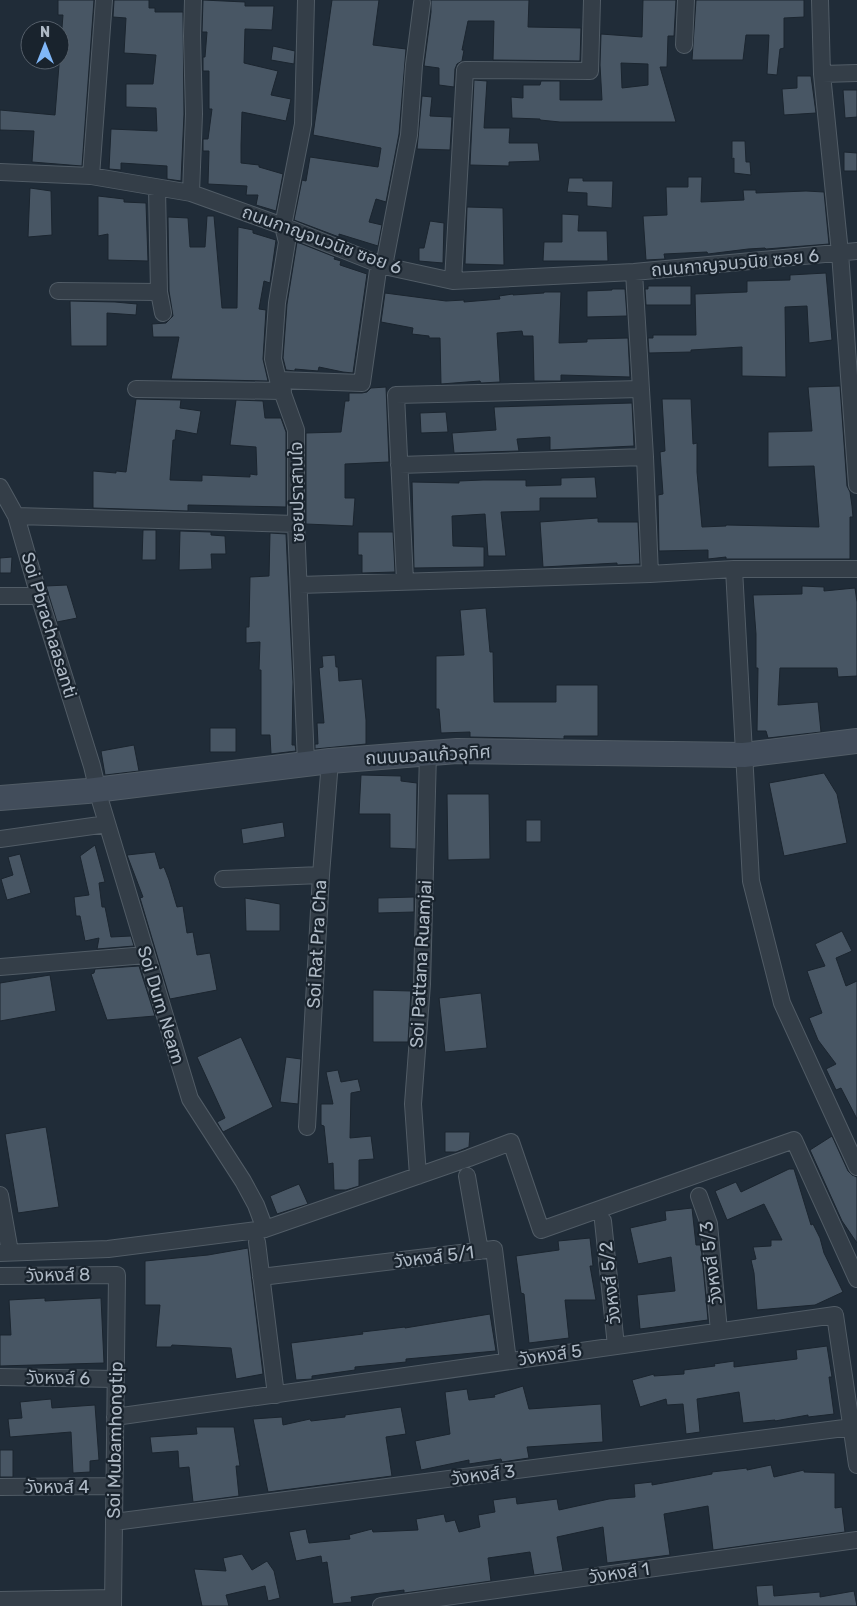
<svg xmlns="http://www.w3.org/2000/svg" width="857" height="1606" font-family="Rubik,'Noto Sans Thai',sans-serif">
	<rect width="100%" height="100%" fill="#202c38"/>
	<path fill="#485664" stroke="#1b252f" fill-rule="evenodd" d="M58,0H94L82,166L32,162L34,131L0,130V110L55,115L63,15H58Z
		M114,0H149V8H155V12H183L184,114L181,181L167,179V166L121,163V170L109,169L111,129L157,131L156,108L126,107V84H153L156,55L124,53L126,18L113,17Z
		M203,0L245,2V6H274L272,30L245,29L244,63L278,71L271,95L291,99L286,121L242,112L241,145V163L259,165V167L283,174L276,211L256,205L258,195H246L247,186L208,184L209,151H203V139H208L212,109H209V71H203V57H205L207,32H202Z
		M332,0H379L373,45L406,49L399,134L386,202L376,199L369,222L382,225L378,246L339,234V237L294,220L302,180L306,181L310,157L378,167L381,148L313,135Z
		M431,0H529L528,27L581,28L580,61L493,60L494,21H468L462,50H464L462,61L457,64L455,69L454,87L439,85V68L424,66L431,12Z
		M643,0H676L674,36H668L667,67H660L676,122H560L540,120V119L512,118L511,97L523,98V85H540L541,81H560V100H602L600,65L601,34L642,37ZM621,63L648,64V85L622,88Z
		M696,0H804V17L784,18V48L780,49L777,75L767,74L769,35H746L743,60H692Z
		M273,46L295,51L294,64L271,60Z
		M797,76H811L816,113L784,115L782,89L797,88Z
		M474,80L487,81L484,128H510L509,143H538L540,161L509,162V166L470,165Z
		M843,90H857V117L845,118Z
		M422,96L432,97L430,116L452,117L450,150L417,149Z
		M732,141H745L746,162H750L751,175L734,173V158L732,159Z
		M844,152L857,153V171H844Z
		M688,177H702L701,202L744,200L743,190H756V193L806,191L824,192L829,244L766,249L765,248L748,249L708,254L707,252L664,254L665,259L646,260L643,216L667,215L666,187H688Z
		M569,178H583V181H613L612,208L587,206V193L567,192Z
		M30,188L51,191L52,235L28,237Z
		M98,196L124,199V202L146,203L148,261L108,260V234L98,236Z
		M467,207L503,208L504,265L465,264Z
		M562,214L579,215L578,231H607L608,261H543L544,242H562Z
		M207,216H214L222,308H237L238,227L253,230V233L276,240L270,283L264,281L259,309L266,310L263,359L268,381L171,379L179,337H153L152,324L166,323L173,316L169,291L168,217L188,218L190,247H205Z
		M430,221L444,223L443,263L419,261V248H424Z
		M297,242L335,257L334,259L341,261L340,265L367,274L353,373L343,372L319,367L318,371L295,369V371L286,370L283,358L287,304Z
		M826,273L832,340L809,343L807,306L785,307L786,377L742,376V347L691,350V352L649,353L648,338H653V335H696L695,294L747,292V281L790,280V275Z
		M648,286H691V305H646L645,289H648Z
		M612,289H625L627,316L587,317V291L612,290Z
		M544,292H561L559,343L587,342V339L628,338L630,377L561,375V381H534L533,336H523L522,331L497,333L500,382L481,383L480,381L441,384L440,338H429V336L412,334L413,328L381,322L385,293L446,301L464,300V302L500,299L499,296L513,294V295L544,293Z
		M70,301L115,302L137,304L136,315L107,313V346H71Z
		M840,386L847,486L850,492L852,506L853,517H850V559H726V557L708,559V550L659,551L658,495L663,494L660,452L665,451L662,399H691L693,444L697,443V472L702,527L726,526V525L819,527L814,466L768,467V432L812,431L808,387Z
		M386,387L389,462L345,464V498H355L353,526L306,524V433L341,432L345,401H349V393H362L367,392L371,388Z
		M136,399L181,400L180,408L201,411L197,434L176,430L175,440H173L170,480L202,481V475L250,477V474L257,475L256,447L230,445L236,400L263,401L265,418H281L286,432V507L188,505V511L93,508V471L116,473V471L126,472Z
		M632,403L634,446L550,450V437L517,439L519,451L454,453L452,433L496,430L494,407Z
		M446,412L448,432L421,433L420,413Z
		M595,477L597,498H540V511L501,512L506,556H488L485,514L452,516L453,546L484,547V567L414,568L412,482L459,483V481L483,480H526V486L561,485V478Z
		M598,518V522H638L640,564L617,565V563L543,567L540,522Z
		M143,530H156V560H142Z
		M180,531L211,532V535L225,536L226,554H211L212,569L179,570Z
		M358,532H393L395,572L362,573V555H358Z
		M270,533L286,534L293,682L292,745H295L296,751L271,754L270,735H261V670H259L260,642L246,643V627H249L250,577L269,576Z
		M12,557L11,573H0V558Z
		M67,585L77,618L57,622L46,586Z
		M802,586L824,587V591L855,588L857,602V676L838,677L837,668H780L778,705L818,702L821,732L768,738L766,731H757L758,668H756V634L753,595L802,594Z
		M486,608L490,652H493L494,702H556V685H598V736H564V739L470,737V732L441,733L439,709H436V656L464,655L460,610Z
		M335,655L336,667H338L339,681L362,679L366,720V744L315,749V744H318L317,723H324L319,668L323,667L322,656Z
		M210,728H236V752H210Z
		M134,745L139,771L105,775L101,751Z
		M824,773L837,794L847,843L784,856L769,783Z
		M361,775L401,776V781L417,783L416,849L390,848V814H359Z
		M447,794H489L490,859L448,860Z
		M526,820H541V842H526Z
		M283,822L285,837L243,844L241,829Z
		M95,845L105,882L99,883L102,907H105L111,937L131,936L134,946L97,949L99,938L85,941L80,916H76L74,897L89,895L80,856Z
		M155,852L160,869L164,867L169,880L177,907L183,906L187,933L193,932L197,955L210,953L217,990L170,999L140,898L143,897L127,855Z
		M20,854L31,893L7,900L1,879L13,875L8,857Z
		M414,897V912L378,913V898Z
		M245,898L280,904V931H246Z
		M842,931L852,951L836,958L846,986L857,981V1119L841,1088L836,1090L826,1069L836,1064L818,1040L809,1018L822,1013L807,971L825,966L815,944Z
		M139,966L155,1016L107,1020L91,974L94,973L95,969Z
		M50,975L56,1011L0,1021V983Z
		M373,990L411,991L408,1042H373Z
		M481,993L487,1048L445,1052L439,998Z
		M241,1037L273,1107L223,1132L217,1122L225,1118L197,1057Z
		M286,1057L301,1059L298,1104L280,1102Z
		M338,1070L341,1082L358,1079L361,1091L351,1093L350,1138L371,1136L374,1159L359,1160V1186L346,1190H334L333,1163L328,1164L324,1126L321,1125V1104H333L326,1072Z
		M46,1127L59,1207L18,1213L5,1134Z
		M445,1132H470L469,1147L456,1152H445Z
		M832,1136L848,1171L852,1175L857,1177V1243L842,1221L810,1150Z
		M789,1169H794L811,1225L813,1224L820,1238L824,1253L843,1292L815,1305L757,1310L754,1273L751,1260L756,1259L753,1247L771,1246V1240H782L764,1204L727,1220L715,1191L736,1182L741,1192Z
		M299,1184L308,1204L277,1214L270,1196Z
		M692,1208L696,1245H701L708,1320L640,1329L637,1295L675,1291L671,1257L638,1264L630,1228L666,1220L665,1211Z
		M590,1238L593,1266H590L596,1300H565L569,1338L529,1343L524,1294L521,1293L516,1256L559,1250L558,1241Z
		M248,1248L263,1374L236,1379L231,1348L172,1345L171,1347H156L160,1305H145V1261L208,1255Z
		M45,1298V1301L101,1298L104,1363L0,1366V1335H11L9,1300Z
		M490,1314L496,1351L406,1359V1362L355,1367V1370L312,1376V1379L296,1380L291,1343L363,1334L362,1332L405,1327V1328Z
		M827,1346L832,1377H829L834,1414L808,1417V1415L775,1421V1420L743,1423L739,1392L697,1399L700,1432L686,1434L683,1404L667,1405L666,1399L640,1407L632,1380L654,1374V1376L684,1374V1370L715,1366L714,1364L734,1361V1367L797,1359L796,1350Z
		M523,1386L529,1409L601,1404L603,1442L527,1447L529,1458L502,1462L501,1459L469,1464V1460L421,1470L415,1441L450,1434L445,1392L467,1389L469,1400L495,1397L494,1395Z
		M51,1399L52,1408L95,1405L99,1460L90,1461V1472L73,1473L71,1432L10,1437L8,1419L22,1418L20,1402Z
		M401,1407L406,1434L386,1437L392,1476L268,1492L253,1419L282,1417L283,1425L310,1419L311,1421L345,1417V1415Z
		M196,1427H234L240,1466H236L239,1496L193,1502L189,1467L179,1468L178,1451L152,1453L150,1437L197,1434Z
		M0,1450H13V1477H0Z
		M771,1465L774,1477L804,1470V1472L835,1473V1508L842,1507L845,1532L713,1550L708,1506L664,1514L670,1555L607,1563L603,1527L557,1537L563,1571L534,1575L530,1552L488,1558L491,1581L404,1593V1590L351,1597L352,1602L333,1604L327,1562L322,1563L321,1556L296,1561L289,1532L306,1529L309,1543L350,1539L349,1535L372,1529L373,1532L418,1530L416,1519L444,1514L446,1522L455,1520L459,1532L480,1527L478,1515L495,1512L493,1500L516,1497L517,1504L557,1499L559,1510L609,1499L635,1497L634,1484L652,1482V1485L712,1474V1472L747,1468V1470Z
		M242,1554L252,1570L267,1561L274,1571L280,1598L268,1601L265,1586L226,1595L229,1606H202L194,1569L226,1571L223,1558Z
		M773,1585L774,1596L820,1592V1597L854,1591L857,1606H758L756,1586Z"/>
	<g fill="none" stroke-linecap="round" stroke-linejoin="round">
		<defs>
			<path id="street" d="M820,0L822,74L840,253L857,485
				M684,45L686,0
				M822,74L857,73
				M0,172L91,176L191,193L283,226L384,266L453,281L634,272L857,251
				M91,176L104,0
				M157,188L159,292L163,313
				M191,193L194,114L192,36L193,0
				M384,266L409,135L414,65L422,3
				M634,272L645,457L650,574
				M453,281L465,70L590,71L592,0
				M58,291L159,292
				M278,380L362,383L379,263
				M136,389L283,391
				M399,465L645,457
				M0,487L16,516L39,596L92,766L100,800L190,1099L243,1181L256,1205L265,1229
				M16,516L296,524
				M734,569L751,881L782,1003L857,1167
				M405,581L396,395L641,389
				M299,585L650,574L734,569H857
				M0,596H39
				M306,763L296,524V430L278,380L273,359L277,303L287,242L283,226L303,124L306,0
				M0,839L107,824
				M223,879L321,875
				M0,967L146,955
				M307,1127L321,875L330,761
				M418,1176L413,1104L422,984L428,753
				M467,1176L480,1251
				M0,1195L10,1252
				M699,1196L709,1224L719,1331
				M603,1221L616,1346
				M257,1242L276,1395
				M0,1253L108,1249L265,1229L469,1158L511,1142L541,1230L794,1140L857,1279
				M0,1276L117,1275L113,1606
				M261,1277L494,1249L508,1361
				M0,1377L116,1379
				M115,1417L835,1315L857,1465
				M0,1487L114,1486
				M114,1522L852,1427
				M0,1600L113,1598
				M381,1606L857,1540"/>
			<path id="secondary" d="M0,798L87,791L330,761L457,751L744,755L857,741"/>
		</defs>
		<use href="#street" stroke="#515c66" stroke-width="18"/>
		<use href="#secondary" stroke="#515c66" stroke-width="26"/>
		<use href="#street" stroke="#343e48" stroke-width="16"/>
		<use href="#secondary" stroke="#424d5b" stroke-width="24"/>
	</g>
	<g text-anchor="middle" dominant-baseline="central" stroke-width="4.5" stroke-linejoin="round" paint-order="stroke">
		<g font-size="18" fill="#aeb9c5" stroke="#19232d">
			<text transform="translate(322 240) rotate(20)">ถนนกาญจนวนิช ซอย 6</text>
			<text transform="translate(735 263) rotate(-5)">ถนนกาญจนวนิช ซอย 6</text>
			<text transform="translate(297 492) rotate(-91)">ซอยปราสานใจ</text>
			<text transform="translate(49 625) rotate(73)">Soi Pbrachaasanti</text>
			<text transform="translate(428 755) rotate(-3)">ถนนนวลแก้วอุทิศ</text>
			<text transform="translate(317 944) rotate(-87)">Soi Rat Pra Cha</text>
			<text transform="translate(421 964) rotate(-87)">Soi Pattana Ruamjai</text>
			<text transform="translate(161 1005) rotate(73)">Soi Dum Neam</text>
			<text transform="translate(434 1257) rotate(-7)">วังหงส์ 5/1</text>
			<text transform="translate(711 1263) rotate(-97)">วังหงส์ 5/3</text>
			<text transform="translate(58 1275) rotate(-1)">วังหงส์ 8</text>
			<text transform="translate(610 1283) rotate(-96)">วังหงส์ 5/2</text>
			<text transform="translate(550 1355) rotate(-8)">วังหงส์ 5</text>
			<text transform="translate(58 1378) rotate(1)">วังหงส์ 6</text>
			<text transform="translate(115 1440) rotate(-89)">Soi Mubamhongtip</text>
			<text transform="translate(483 1475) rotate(-7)">วังหงส์ 3</text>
			<text x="57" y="1487">วังหงส์ 4</text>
			<text transform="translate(619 1573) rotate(-8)">วังหงส์ 1</text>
		</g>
	</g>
	<g transform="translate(45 45)"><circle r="24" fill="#19232d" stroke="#555f6a"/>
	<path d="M0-4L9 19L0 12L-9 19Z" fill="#80b7f8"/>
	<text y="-8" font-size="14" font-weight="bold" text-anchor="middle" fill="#aeb9c5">N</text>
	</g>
</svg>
